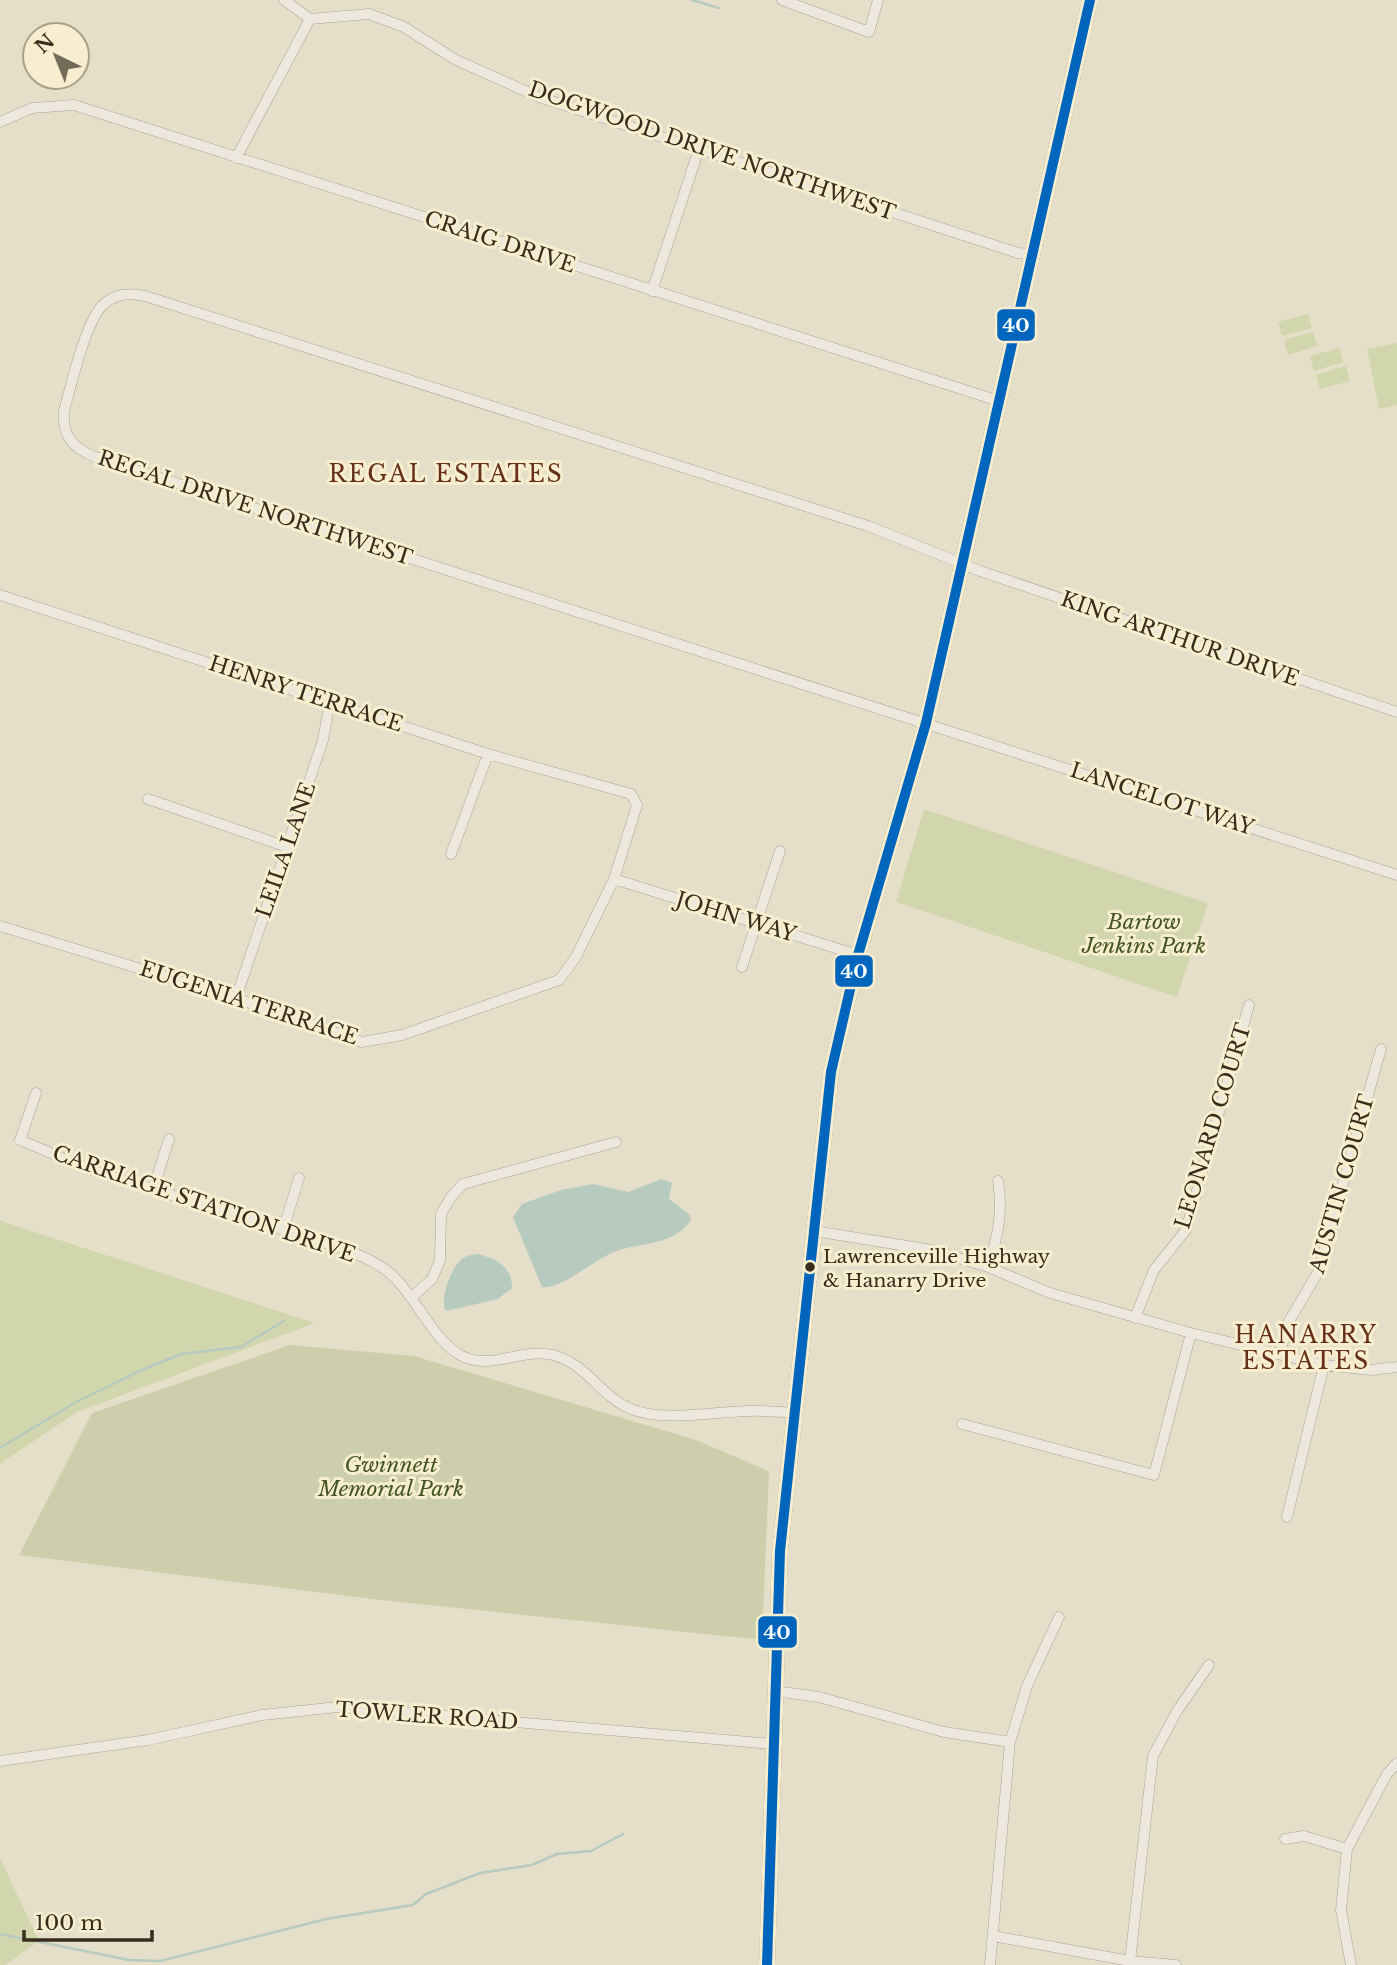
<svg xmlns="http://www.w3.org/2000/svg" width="1397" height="1965" font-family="'Libre Baskerville',serif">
	<rect width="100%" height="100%" fill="#e5dfca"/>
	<path fill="#d2d6ac" d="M1308,314L1312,328L1282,336L1278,322Z
		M1313,332L1317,346L1288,355L1284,340Z
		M1397,343V405L1379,409L1367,349Z
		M1339,348L1343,362L1314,371L1310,356Z
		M1346,366L1350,381L1320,389L1316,375Z
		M924,809L1208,903L1177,997L896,902Z
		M0,1220L7,1223L315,1323L77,1412L0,1464Z
		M0,1858L39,1941L5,1965H0Z"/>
	<path fill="#cdcfac" d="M290,1345L414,1356L696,1440L769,1471L762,1640L381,1600L19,1555L92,1413Z"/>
	<path fill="#b7cac0" d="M661,1179L672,1183L669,1199L690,1215L691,1220C673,1247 641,1241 614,1252C595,1259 561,1290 542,1287L513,1217L522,1204L561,1190L593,1184L628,1192Z
		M478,1254C496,1259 512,1266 512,1288L498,1299L446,1311C439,1300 451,1267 462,1259C466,1255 473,1255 478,1254Z"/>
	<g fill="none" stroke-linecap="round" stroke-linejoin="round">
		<path stroke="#b7cac0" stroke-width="2.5" d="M692,0L719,8
			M0,1448L76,1402L142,1370L181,1354L241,1347L284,1321
			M0,1934L129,1960L160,1961L326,1919L413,1905L426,1894L480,1873L532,1865L557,1854L591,1851L623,1834"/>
		<defs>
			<path id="minor" d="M284,0L310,19
				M782,0L869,32L878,0
				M310,19L369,14L404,27L456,60L539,97L1018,253L1033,254
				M0,122L32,108L74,105L999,401
				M236,158L310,19
				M652,291L699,149
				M0,595L488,754L631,794L637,805L614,879L576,957L559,980L402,1035L362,1042L236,998L0,926
				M1397,712L980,571L868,526L145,296C130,293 116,293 104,304C86,319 71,386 64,411C62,436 73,448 95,457L1397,875
				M148,799L287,847
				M451,854L488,754
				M614,879L858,955
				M742,967L780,851
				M236,998L323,740L330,701
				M36,1093L20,1140L91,1170L345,1249C363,1257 382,1264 395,1278C418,1301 432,1338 460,1355C490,1372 521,1347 553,1355C586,1363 601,1397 631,1409C661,1422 714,1412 747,1411C763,1410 779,1412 795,1413
				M153,1190L169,1139
				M283,1230L299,1178
				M814,1231L932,1250L988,1267L1050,1293L1191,1333L1324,1365L1371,1370L1397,1367
				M988,1267C998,1236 1003,1213 998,1181
				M411,1298L432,1279L440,1260L441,1214L451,1197L463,1184L616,1142
				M1135,1318L1154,1270L1186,1230L1249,1005
				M1280,1353L1288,1323L1318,1272L1381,1049
				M962,1424L1154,1475L1191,1333
				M1287,1517L1324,1365
				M774,1691L819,1697L944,1732L1010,1742
				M0,1761L148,1740L262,1715L338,1707L773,1744
				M1285,1839L1304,1836L1347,1849
				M993,1936L1130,1961L1176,1965
				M1130,1961L1153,1756L1177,1711L1209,1665
				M990,1965L1010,1742L1027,1686L1059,1617
				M1351,1965L1341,1910L1347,1849L1387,1774L1397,1763"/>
			<path id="primary" d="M767,1965L780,1551L831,1072L858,955L926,723L1090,0"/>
		</defs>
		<use href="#minor" stroke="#aaa394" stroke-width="11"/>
		<use href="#primary" stroke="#8f897b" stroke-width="16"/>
		<use href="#minor" stroke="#ece8dd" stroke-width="10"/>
		<use href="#primary" stroke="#e4dfcd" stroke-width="14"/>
		<defs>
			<path id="bus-1" d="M767,1965L780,1551L831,1072L858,955L926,723L1090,0"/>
		</defs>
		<use href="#bus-1" stroke="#f7eecf" stroke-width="16"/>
		<use href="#bus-1" stroke="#0065bd" stroke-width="10"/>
	</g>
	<circle fill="#382c1c" stroke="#f7eecf" stroke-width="2.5" cx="810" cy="1267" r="6"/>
	<g text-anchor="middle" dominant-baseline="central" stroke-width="6" stroke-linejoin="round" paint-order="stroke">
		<g font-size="19" fill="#382c1c" stroke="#f7eecf" text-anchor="start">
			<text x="823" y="1256">Lawrenceville Highway<tspan x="823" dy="24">&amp; Hanarry Drive</tspan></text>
		</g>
		<g font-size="21" fill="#382c1c" stroke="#f7eecf">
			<text transform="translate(712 151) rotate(19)">DOGWOOD DRIVE NORTHWEST</text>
			<text transform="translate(500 242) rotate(18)">CRAIG DRIVE</text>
			<text transform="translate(255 508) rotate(18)">REGAL DRIVE NORTHWEST</text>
			<text transform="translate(1180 639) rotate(19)">KING ARTHUR DRIVE</text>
			<text transform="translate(306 694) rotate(18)">HENRY TERRACE</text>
			<text transform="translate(1162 799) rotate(18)">LANCELOT WAY</text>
			<text transform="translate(286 850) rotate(-71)">LEILA LANE</text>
			<text transform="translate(736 917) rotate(17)">JOHN WAY</text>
			<text transform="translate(249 1003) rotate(18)">EUGENIA TERRACE</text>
			<text transform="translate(1213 1126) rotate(-73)">LEONARD COURT</text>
			<text transform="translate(1342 1184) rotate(-74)">AUSTIN COURT</text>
			<text transform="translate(204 1204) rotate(19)">CARRIAGE STATION DRIVE</text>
			<text transform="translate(427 1716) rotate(4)">TOWLER ROAD</text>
		</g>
		<g font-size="21" font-style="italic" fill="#452" stroke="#f7eecf">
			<text x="1144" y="922">Bartow<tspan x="1144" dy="24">Jenkins Park</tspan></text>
			<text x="391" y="1465">Gwinnett<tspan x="391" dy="24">Memorial Park</tspan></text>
		</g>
		<g font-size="23" letter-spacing="2" fill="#662f1a" stroke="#f7eecf">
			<text x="446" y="474">REGAL ESTATES</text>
			<text x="1306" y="1335">HANARRY<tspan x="1306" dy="26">ESTATES</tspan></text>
		</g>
	</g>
	<g stroke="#f7eecf" stroke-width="2.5">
		<rect x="996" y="308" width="40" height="34" rx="7" fill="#0065bd"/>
		<rect x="834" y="954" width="40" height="34" rx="7" fill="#0065bd"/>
		<rect x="757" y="1615" width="41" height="34" rx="7" fill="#0065bd"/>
	</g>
	<g font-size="19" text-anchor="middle" font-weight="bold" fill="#fff">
		<text x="1016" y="332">40</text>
		<text x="854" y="978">40</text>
		<text x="777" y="1639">40</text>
	</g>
	<g transform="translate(56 56) rotate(317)"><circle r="33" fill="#f7eecf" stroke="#aba087" stroke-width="2"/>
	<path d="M0-5L12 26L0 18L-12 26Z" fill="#756b59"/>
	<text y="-10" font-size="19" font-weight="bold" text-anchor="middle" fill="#382c1c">N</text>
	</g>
	<path d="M24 1930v10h128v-10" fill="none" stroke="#382c1c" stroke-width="3.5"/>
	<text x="35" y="1930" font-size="21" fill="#382c1c" stroke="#f7eecf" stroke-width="5" paint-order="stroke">100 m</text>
</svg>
